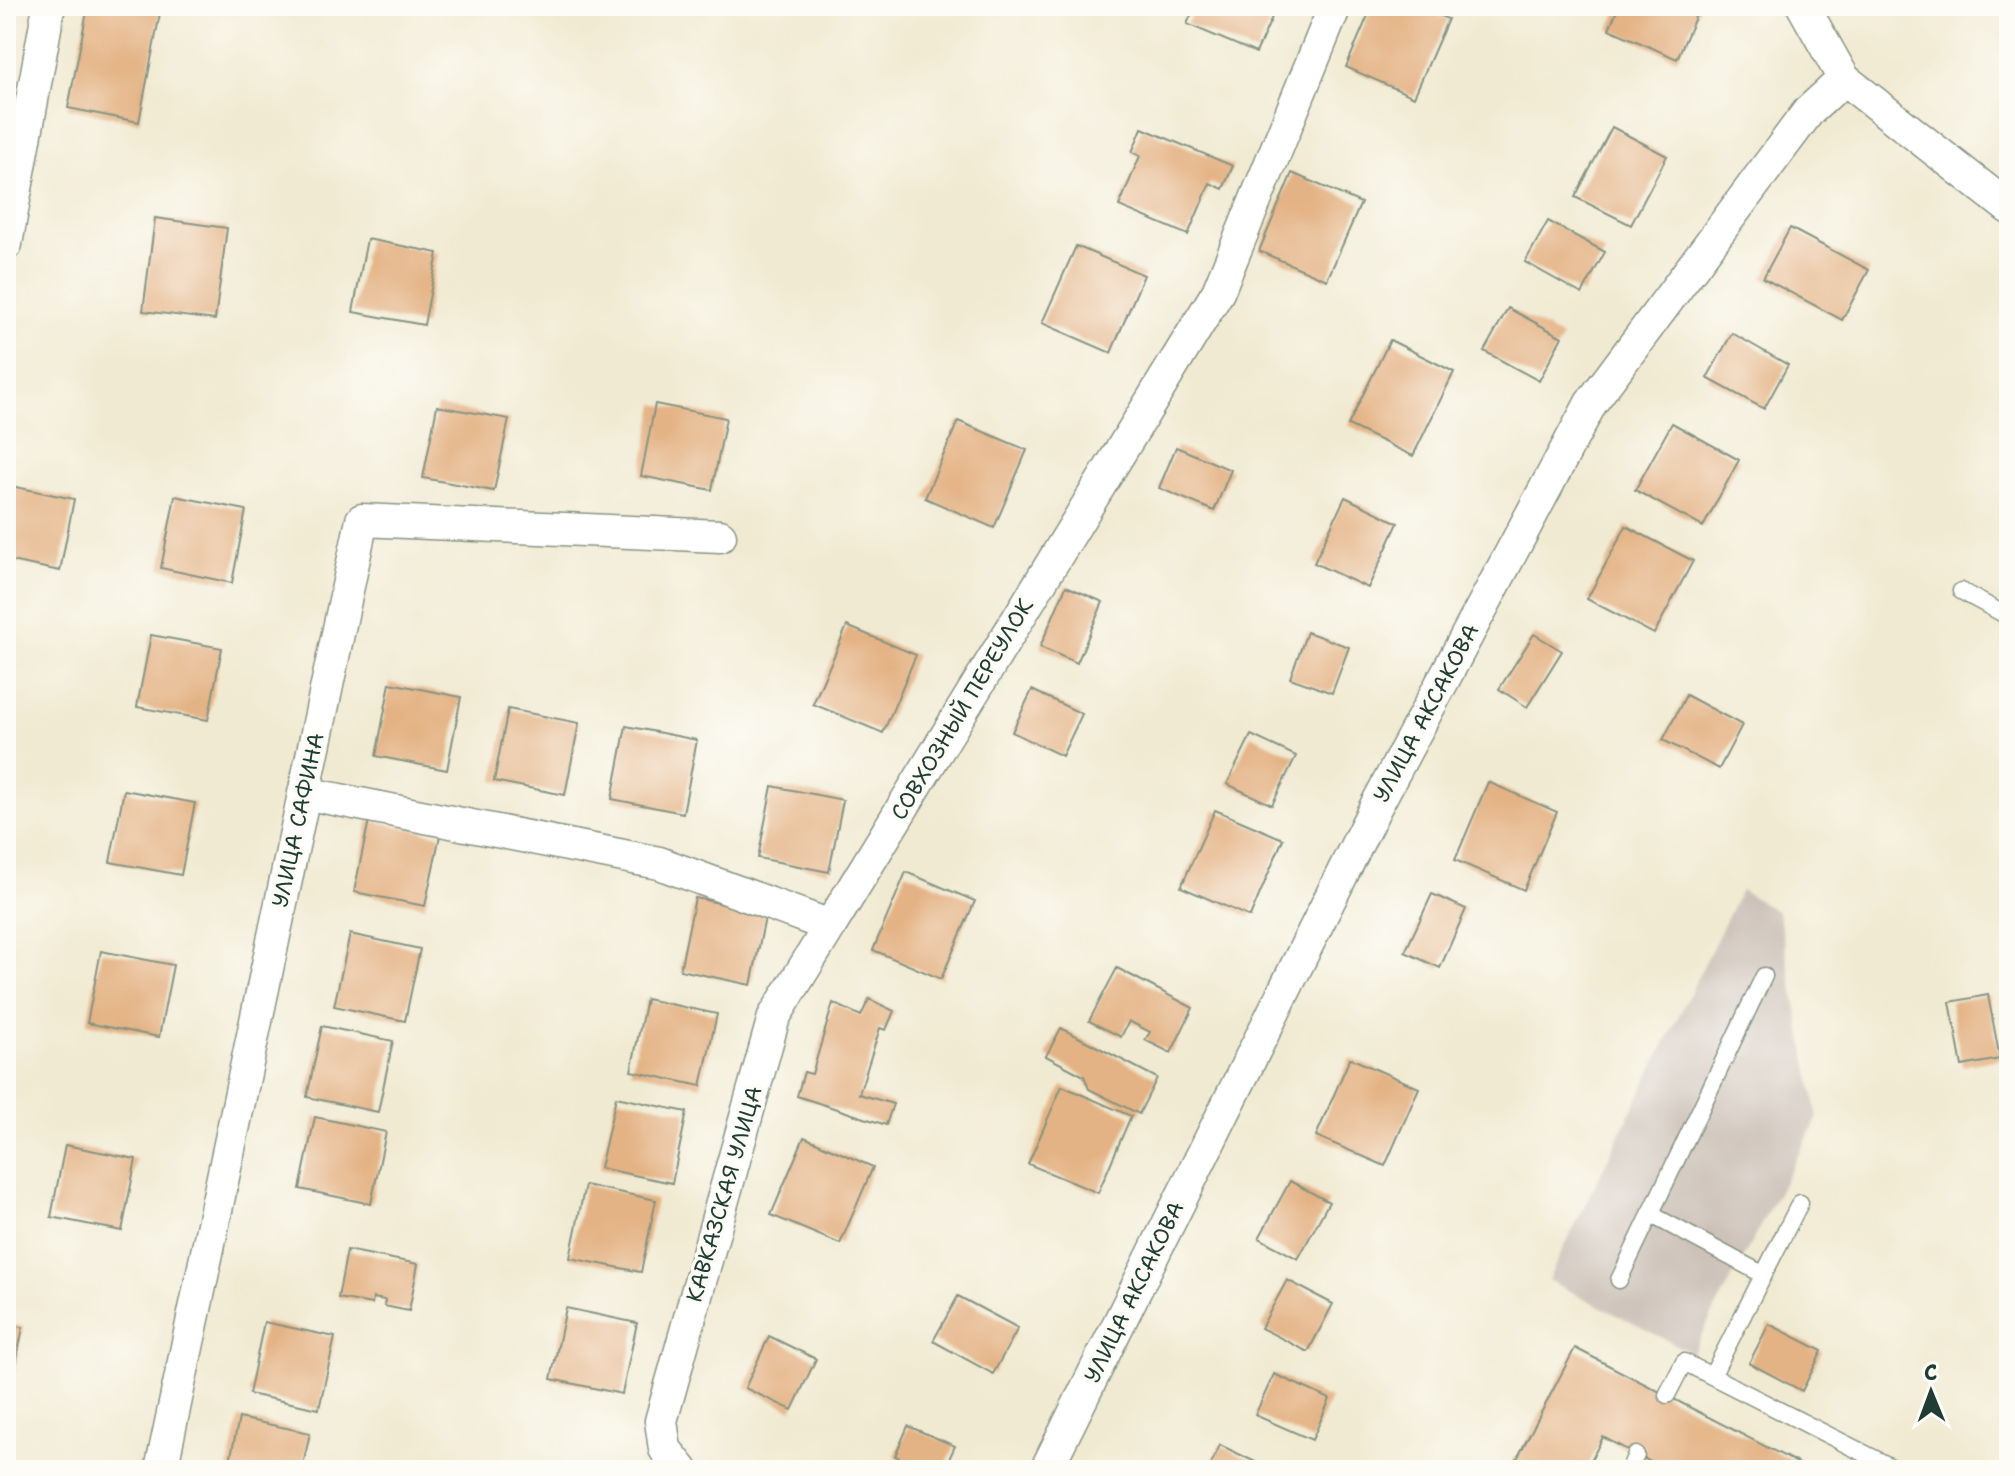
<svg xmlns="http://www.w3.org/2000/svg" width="2015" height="1476" font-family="'Shantell Sans',sans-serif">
	<rect width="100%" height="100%" fill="#fdfcf7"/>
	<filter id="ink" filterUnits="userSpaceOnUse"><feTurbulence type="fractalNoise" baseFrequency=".0125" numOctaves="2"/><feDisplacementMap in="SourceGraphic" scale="16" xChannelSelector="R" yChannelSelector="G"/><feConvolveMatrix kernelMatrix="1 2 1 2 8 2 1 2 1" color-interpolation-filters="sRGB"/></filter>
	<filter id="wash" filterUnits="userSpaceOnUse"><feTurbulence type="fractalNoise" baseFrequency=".006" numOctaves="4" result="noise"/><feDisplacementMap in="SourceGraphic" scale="32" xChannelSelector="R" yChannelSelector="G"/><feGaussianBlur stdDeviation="1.8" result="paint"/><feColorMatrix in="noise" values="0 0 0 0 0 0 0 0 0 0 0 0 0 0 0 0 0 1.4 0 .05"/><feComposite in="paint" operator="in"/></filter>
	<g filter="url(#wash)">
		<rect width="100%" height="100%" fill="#f1ead2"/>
		<path fill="#cdc2b9" d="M1741,890L1778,912L1818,1118L1692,1353L1548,1280Z"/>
		<g id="blocks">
			<path fill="#e4b385" d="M88,6L161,8L139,122L68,108Z
				M1195,6H1277L1256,53L1187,24Z
				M1372,6H1416L1448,19L1414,97L1346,67Z
				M1437,6H1457L1454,13Z
				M1619,6H1700L1677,59L1609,29Z
				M1612,127L1667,156L1631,225L1575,197Z
				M1142,128L1233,166L1223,189L1210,183L1188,235L1119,206L1140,156L1132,152Z
				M1292,173L1361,203L1327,280L1259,251Z
				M155,218L227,228L215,320L143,311Z
				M1548,221L1605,252L1582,294L1525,262Z
				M1790,228L1869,270L1842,320L1763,278Z
				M367,239L438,253L424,325L353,312Z
				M1076,246L1144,275L1111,353L1042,323Z
				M1508,308L1562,337L1539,381L1484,351Z
				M1732,333L1788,365L1764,409L1707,378Z
				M1390,340L1454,372L1413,456L1348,425Z
				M655,404L726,418L712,490L641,476Z
				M437,406L509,419L494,491L423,478Z
				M958,421L1027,450L994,528L925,498Z
				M1672,423L1739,460L1703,527L1635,490Z
				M1176,447L1231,470L1214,511L1159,488Z
				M6,485L74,499L60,571L6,560Z
				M175,496L246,510L232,583L161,568Z
				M1345,497L1398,523L1368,588L1314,563Z
				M1626,526L1693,561L1654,634L1587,599Z
				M1066,586L1103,602L1077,663L1040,647Z
				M847,626L916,655L883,733L813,704Z
				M1307,632L1349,647L1332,693L1290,678Z
				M1534,634L1562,651L1527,707L1499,689Z
				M151,635L222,648L208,720L137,707Z
				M390,683L461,697L447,770L376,756Z
				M1032,690L1082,714L1062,756L1012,732Z
				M1686,695L1742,725L1719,769L1663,740Z
				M508,709L579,723L565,795L494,781Z
				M626,726L697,740L683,813L612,799Z
				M1251,735L1296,756L1272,805L1227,784Z
				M1488,782L1557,812L1524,890L1455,860Z
				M772,786L843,800L829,872L758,858Z
				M124,790L195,803L181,875L110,862Z
				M1215,810L1283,839L1250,917L1181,887Z
				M369,820L440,835L425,906L354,892Z
				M906,872L975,901L941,979L873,950Z
				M1432,894L1466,909L1440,968L1405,952Z
				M695,898L766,913L751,985L680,970Z
				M350,934L420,949L405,1021L334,1006Z
				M101,951L173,965L159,1037L87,1023Z
				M1117,968L1193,1008L1171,1053L1145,1040L1150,1032L1129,1021L1121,1037L1089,1021Z
				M1988,995L2000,1059L1962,1066L1950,1002Z
				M646,999L717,1014L701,1086L631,1071Z
				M869,999L894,1011L886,1030L880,1028L859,1094L893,1104L886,1125L797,1096L804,1072L812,1074L833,1003L861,1016Z
				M322,1026L393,1041L378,1112L307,1097Z
				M1061,1028L1157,1078L1139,1114L1089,1089L1084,1076L1046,1056Z
				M1350,1058L1419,1088L1385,1166L1316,1136Z
				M1062,1086L1131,1116L1098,1193L1028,1164Z
				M616,1097L687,1112L672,1183L600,1168Z
				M315,1117L386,1132L371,1204L300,1189Z
				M804,1137L873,1167L840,1244L771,1215Z
				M65,1145L136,1159L122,1231L51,1217Z
				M1290,1181L1329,1202L1298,1259L1259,1238Z
				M585,1185L656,1200L641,1272L570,1258Z
				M347,1250L418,1264L409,1311L384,1306L385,1300L373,1298L372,1304L338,1298Z
				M1287,1280L1333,1304L1308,1352L1261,1328Z
				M958,1296L1018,1328L993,1374L933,1341Z
				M566,1308L637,1323L622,1394L551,1379Z
				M264,1322L335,1337L319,1409L249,1394Z
				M6,1324L23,1327L9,1399H6Z
				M1769,1324L1822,1351L1802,1391L1749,1363Z
				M769,1336L816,1359L792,1410L745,1388Z
				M1575,1348L1811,1470H1666L1603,1437L1586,1470H1511Z
				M1274,1374L1330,1399L1312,1440L1255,1415Z
				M239,1418L310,1433L302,1470H228Z
				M908,1426L955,1446L944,1470H930L895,1456Z
				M1220,1445L1272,1470H1208Z"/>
		</g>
	</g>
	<g filter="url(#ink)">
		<use href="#blocks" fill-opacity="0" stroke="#889483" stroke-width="2"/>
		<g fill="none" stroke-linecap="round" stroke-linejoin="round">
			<defs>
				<path id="service" d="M1961,591L2009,617
					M1650,1214L1764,1275
					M1619,1280L1764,976
					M1712,1376L1800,1203
					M1667,1395L1684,1362L1897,1470
					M1629,1470L1636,1455"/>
				<path id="minor" d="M1844,79L2009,208
					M6,244L49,6
					M304,793L659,863L830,926L1218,292L1335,6
					M161,1470L362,520L720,536
					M682,1470L665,1449L661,1421L774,1017L830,926
					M1046,1470L1376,806L1591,403L1808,112L1844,79L1803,6"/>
			</defs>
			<use href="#service" stroke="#889483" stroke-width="19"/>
			<use href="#minor" stroke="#889483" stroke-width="35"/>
			<use href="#service" stroke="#fff" stroke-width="16"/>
			<use href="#minor" stroke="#fff" stroke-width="32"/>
		</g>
	</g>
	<g text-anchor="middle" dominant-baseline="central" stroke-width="7" stroke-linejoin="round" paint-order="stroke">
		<g font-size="22" fill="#1f3d34" stroke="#fdfcf7">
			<text transform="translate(962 709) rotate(-59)">СОВХОЗНЫЙ ПЕРЕУЛОК</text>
			<text transform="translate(1426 713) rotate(-62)">УЛИЦА АКСАКОВА</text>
			<text transform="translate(298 820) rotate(-78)">УЛИЦА САФИНА</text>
			<text transform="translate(724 1194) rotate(-74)">КАВКАЗСКАЯ УЛИЦА</text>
			<text transform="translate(1134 1292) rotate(-64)">УЛИЦА АКСАКОВА</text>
		</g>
	</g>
	<rect width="2015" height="1476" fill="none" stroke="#fdfcf7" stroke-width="32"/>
	<g transform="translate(1931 1392) rotate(359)" stroke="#fdfcf7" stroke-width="6" paint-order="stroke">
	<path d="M0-6L14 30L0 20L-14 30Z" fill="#1f3d34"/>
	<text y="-12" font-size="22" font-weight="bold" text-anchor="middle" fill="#1f3d34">С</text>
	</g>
</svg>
